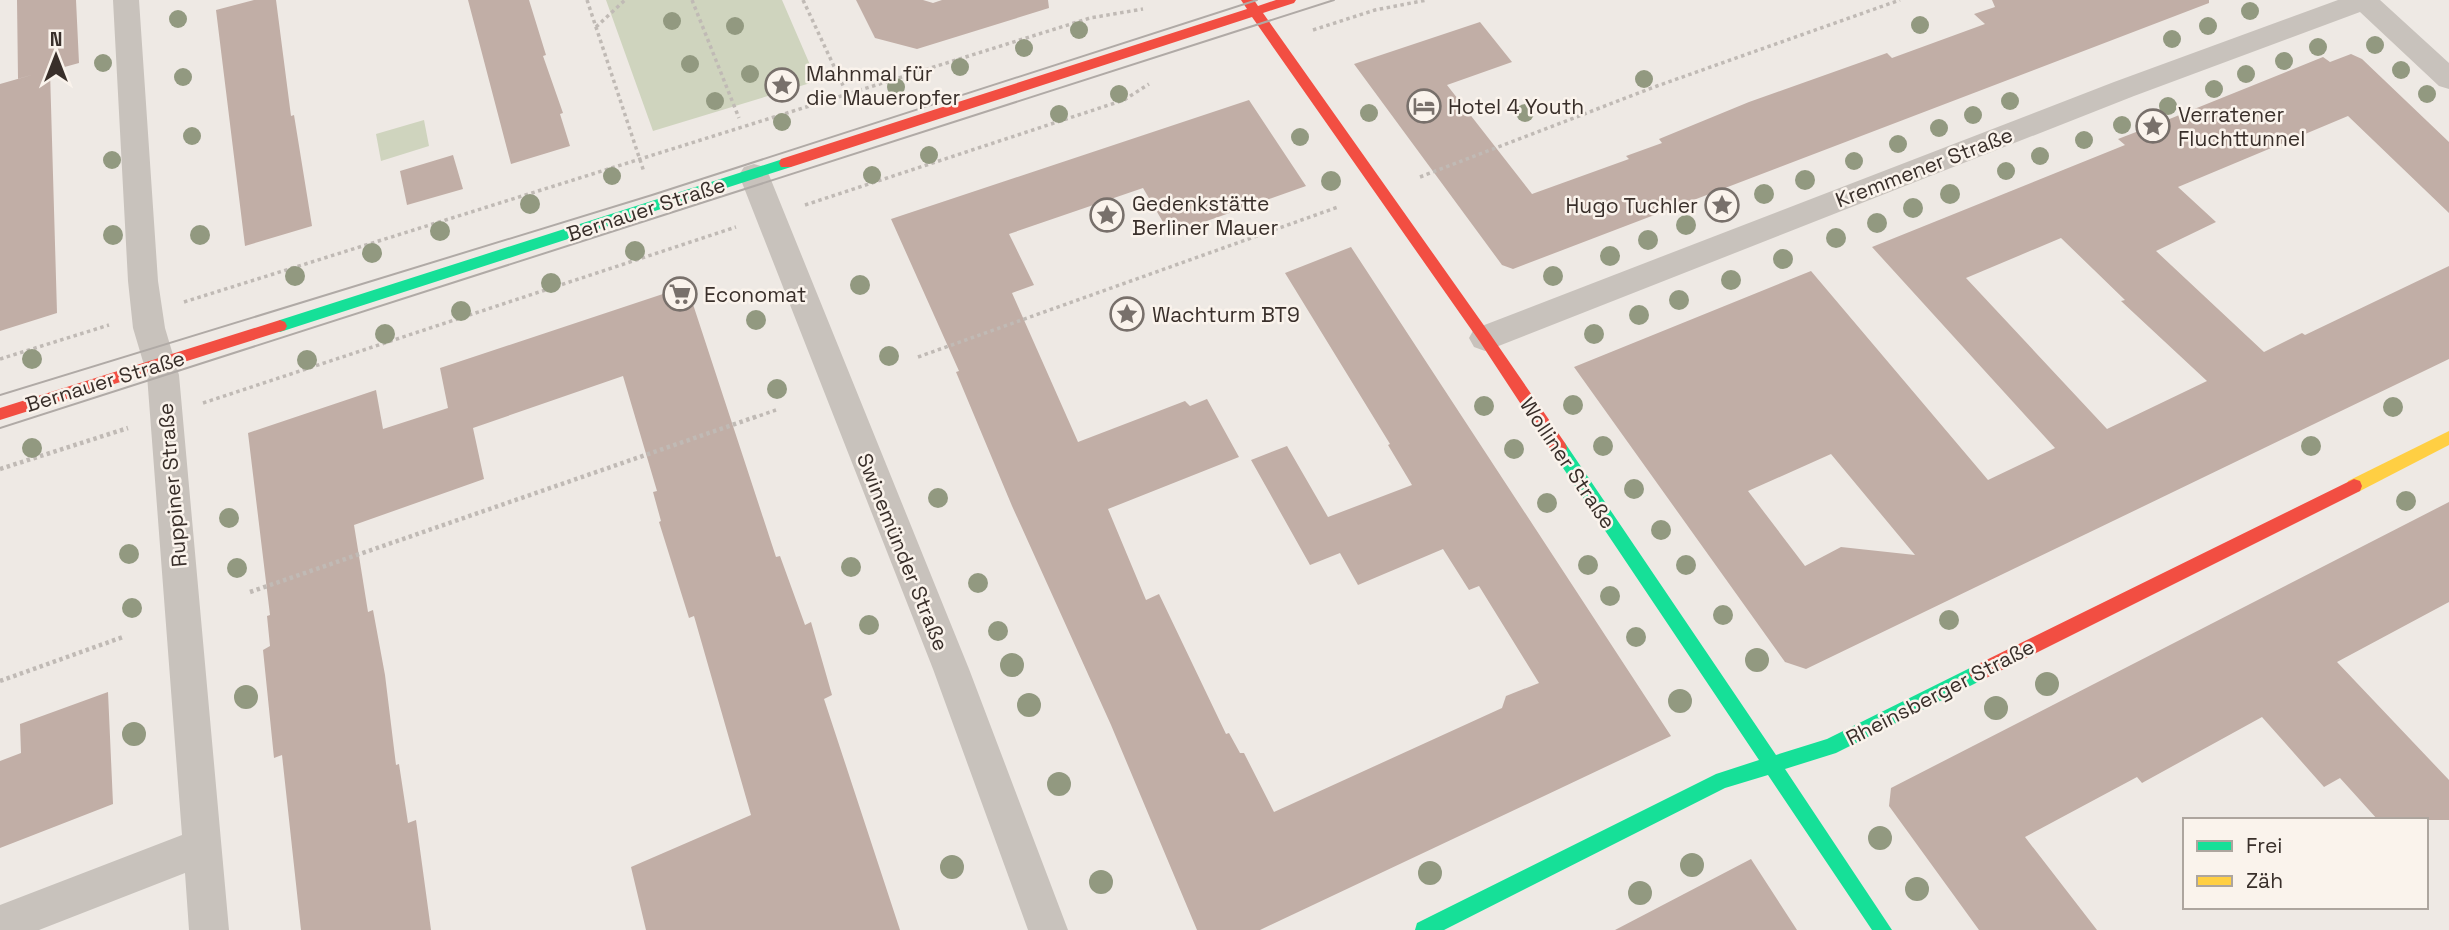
<svg xmlns="http://www.w3.org/2000/svg" width="2449" height="930" font-family="'Space Grotesk',sans-serif">
	<rect width="100%" height="100%" fill="#eee9e4"/>
	<path fill="#cfd4be" d="M606,0H782L817,81L653,131Z
		M424,120L429,146L381,161L376,134Z"/>
	<path fill="#c1aea6" fill-rule="evenodd" d="M17,0H76L79,63L50,71L57,313L0,331V84L35,74L18,79Z
		M254,0H276L291,116L294,115L312,226L245,246L216,10Z
		M468,0H529L546,55L543,56L563,113L560,114L570,146L511,164Z
		M856,0H923L933,3L942,0H1048L1049,8L917,49L875,38Z
		M1992,0H2209V3L1513,269L1502,265L1354,64L1480,22L1512,62L1447,85L1532,194L1629,159L1626,156L1662,143L1659,139L1749,102L1887,53L1892,58L1985,24L1974,14L1995,7Z
		M2351,54L2362,59L2449,142V213L2348,116L2178,187L2216,222L2156,251L2264,352L2302,333L2305,335L2449,266V359L1806,669L1785,662L1574,367L1811,271L1988,480L2055,448L1872,247L2125,145L2118,139L2162,122L2323,57L2330,62ZM2061,238L2125,300L2121,301L2207,381L2107,429L1966,278ZM1831,454L1915,555L1841,547L1805,566L1748,491Z
		M1249,100L1306,186L1170,234L1143,188L1009,234L1034,285L1012,293L1078,442L1185,401L1190,406L1207,399L1239,457L1108,509L1146,600L1159,594L1226,734L1229,733L1240,753H1244L1274,812L1502,708L1506,696L1539,683L1479,586L1469,590L1443,549L1358,585L1340,553L1310,565L1251,460L1287,446L1328,517L1412,485L1388,445L1390,444L1285,273L1351,247L1671,736L1260,930H1197L1111,725L1012,506L956,372L959,371L891,219Z
		M453,155L463,189L407,205L400,171Z
		M687,286L776,557L780,556L805,625L811,622L832,695L824,699L900,930H646L631,867L751,815L694,616L689,618L659,522L661,521L653,492L657,491L623,376L473,428L484,479L354,525L368,612L373,610L385,675L396,765L399,764L408,823L416,820L431,930H301L282,755L274,758L263,650L270,646L267,616L270,615L248,433L376,390L383,429L448,408L440,368Z
		M2449,502V602L2337,662L2449,780V820H2378L2340,778L2324,787L2262,717L2142,783L2137,777L2025,837L2097,930H1979L1889,806L1891,788Z
		M108,692L113,804L0,848V761L21,753L20,724Z
		M1751,859L1797,930H1615Z"/>
	<g fill="none" stroke-linecap="round" stroke-linejoin="round">
		<path stroke="#c0bab5" stroke-width="3.5" stroke-dasharray="3.5 3.5" stroke-linecap="butt" d="M587,0L644,172
			M692,0L739,118
			M803,0L853,107
			M596,27L625,0
			M1313,30L1375,10L1427,0
			M1420,177L1657,86L1900,0
			M805,205L1124,100L1149,84
			M184,302L1090,18L1143,9
			M918,357L1338,207
			M0,359L109,325
			M203,403L736,227
			M753,418L776,410"/>
		<path stroke="#c0bab5" stroke-width="4.5" stroke-dasharray="3.5 3.5" stroke-linecap="butt" d="M0,469L128,428
			M250,592L758,416
			M0,681L123,637"/>
		<path fill="#c8c2bc" fill-rule="evenodd" d="M113,0H139L158,281L165,328L179,375L229,930H189L185,873L39,930H0V905L182,835L147,375L133,328L128,281Z
			M2338,0H2380L2449,63V89L2439,86L2360,12L2134,96L1496,347L1485,351L1474,347L1469,338L1474,329L2114,82Z
			M754,164L764,167L769,175L969,669L1068,930H1028L933,669L739,175L744,167Z"/>
		<path fill="#16e098" fill-rule="evenodd" d="M786,158L793,163L791,167L280,332L273,326L280,320Z
			M1559,441L1565,443L1776,755L1827,739L1972,667L1978,665L1984,667L1987,673L1984,679L1836,753L1785,769L1892,930H1872L1768,775L1725,788L1444,930H1415L1417,923L1716,774L1759,760L1553,453L1551,448L1553,443Z"/>
		<path fill="#ffcf43" fill-rule="evenodd" d="M2449,431V445L2360,491L2354,493L2348,491L2346,486L2348,481Z"/>
		<path fill="#f24e42" fill-rule="evenodd" d="M1241,0H1254L1258,6L1276,0H1296L1294,3L1263,13L1490,334L1565,443L1567,448L1565,453H1553L1480,342L1252,17L791,167H781L779,163L781,159L1247,9Z
			M280,320L285,322L287,326L285,330L0,420V408Z
			M2354,479L2360,481L2362,486L2360,491L1984,679L1978,681L1972,679L1969,673L1972,667Z"/>
		<path stroke="#b0aaa6" stroke-width="2" d="M0,395L652,195L1257,0
			M0,428L1334,0"/>
	</g>
	<g fill="#929980">
		<circle cx="2250" cy="11" r="9"/>
		<circle cx="178" cy="19" r="9"/>
		<circle cx="672" cy="21" r="9"/>
		<circle cx="1920" cy="25" r="9"/>
		<circle cx="735" cy="26" r="9"/>
		<circle cx="2208" cy="26" r="9"/>
		<circle cx="1079" cy="30" r="9"/>
		<circle cx="2172" cy="39" r="9"/>
		<circle cx="2375" cy="45" r="9"/>
		<circle cx="2318" cy="47" r="9"/>
		<circle cx="1024" cy="48" r="9"/>
		<circle cx="2284" cy="61" r="9"/>
		<circle cx="103" cy="63" r="9"/>
		<circle cx="690" cy="64" r="9"/>
		<circle cx="960" cy="67" r="9"/>
		<circle cx="2401" cy="70" r="9"/>
		<circle cx="750" cy="74" r="9"/>
		<circle cx="2246" cy="74" r="9"/>
		<circle cx="183" cy="77" r="9"/>
		<circle cx="1644" cy="79" r="9"/>
		<circle cx="896" cy="87" r="9"/>
		<circle cx="2214" cy="89" r="9"/>
		<circle cx="1119" cy="94" r="9"/>
		<circle cx="2427" cy="94" r="9"/>
		<circle cx="715" cy="101" r="9"/>
		<circle cx="2010" cy="101" r="9"/>
		<circle cx="2168" cy="106" r="9"/>
		<circle cx="1369" cy="113" r="9"/>
		<circle cx="1525" cy="113" r="9"/>
		<circle cx="1059" cy="114" r="9"/>
		<circle cx="1973" cy="115" r="9"/>
		<circle cx="782" cy="122" r="9"/>
		<circle cx="2122" cy="125" r="9"/>
		<circle cx="1939" cy="128" r="9"/>
		<circle cx="192" cy="136" r="9"/>
		<circle cx="1300" cy="137" r="9"/>
		<circle cx="2084" cy="140" r="9"/>
		<circle cx="1898" cy="144" r="9"/>
		<circle cx="929" cy="155" r="9"/>
		<circle cx="2040" cy="156" r="9"/>
		<circle cx="112" cy="160" r="9"/>
		<circle cx="1854" cy="161" r="9"/>
		<circle cx="2006" cy="171" r="9"/>
		<circle cx="872" cy="175" r="9"/>
		<circle cx="612" cy="176" r="9"/>
		<circle cx="1805" cy="180" r="10"/>
		<circle cx="1331" cy="181" r="10"/>
		<circle cx="1764" cy="194" r="10"/>
		<circle cx="1950" cy="194" r="10"/>
		<circle cx="530" cy="204" r="10"/>
		<circle cx="1913" cy="208" r="10"/>
		<circle cx="1722" cy="212" r="10"/>
		<circle cx="1877" cy="223" r="10"/>
		<circle cx="1686" cy="225" r="10"/>
		<circle cx="440" cy="231" r="10"/>
		<circle cx="113" cy="235" r="10"/>
		<circle cx="200" cy="235" r="10"/>
		<circle cx="1836" cy="238" r="10"/>
		<circle cx="1648" cy="240" r="10"/>
		<circle cx="635" cy="251" r="10"/>
		<circle cx="372" cy="253" r="10"/>
		<circle cx="1610" cy="256" r="10"/>
		<circle cx="1783" cy="259" r="10"/>
		<circle cx="295" cy="276" r="10"/>
		<circle cx="1553" cy="276" r="10"/>
		<circle cx="1731" cy="280" r="10"/>
		<circle cx="551" cy="283" r="10"/>
		<circle cx="860" cy="285" r="10"/>
		<circle cx="1679" cy="300" r="10"/>
		<circle cx="461" cy="311" r="10"/>
		<circle cx="1639" cy="315" r="10"/>
		<circle cx="756" cy="320" r="10"/>
		<circle cx="385" cy="334" r="10"/>
		<circle cx="1594" cy="334" r="10"/>
		<circle cx="889" cy="356" r="10"/>
		<circle cx="32" cy="359" r="10"/>
		<circle cx="307" cy="360" r="10"/>
		<circle cx="777" cy="389" r="10"/>
		<circle cx="1573" cy="405" r="10"/>
		<circle cx="1484" cy="406" r="10"/>
		<circle cx="2393" cy="407" r="10"/>
		<circle cx="1603" cy="446" r="10"/>
		<circle cx="2311" cy="446" r="10"/>
		<circle cx="32" cy="448" r="10"/>
		<circle cx="1514" cy="449" r="10"/>
		<circle cx="1634" cy="489" r="10"/>
		<circle cx="938" cy="498" r="10"/>
		<circle cx="2406" cy="501" r="10"/>
		<circle cx="1547" cy="503" r="10"/>
		<circle cx="229" cy="518" r="10"/>
		<circle cx="1661" cy="530" r="10"/>
		<circle cx="129" cy="554" r="10"/>
		<circle cx="1588" cy="565" r="10"/>
		<circle cx="1686" cy="565" r="10"/>
		<circle cx="851" cy="567" r="10"/>
		<circle cx="237" cy="568" r="10"/>
		<circle cx="978" cy="583" r="10"/>
		<circle cx="1610" cy="596" r="10"/>
		<circle cx="132" cy="608" r="10"/>
		<circle cx="1723" cy="615" r="10"/>
		<circle cx="1949" cy="620" r="10"/>
		<circle cx="869" cy="625" r="10"/>
		<circle cx="998" cy="631" r="10"/>
		<circle cx="1636" cy="637" r="10"/>
		<circle cx="1757" cy="660" r="12"/>
		<circle cx="1012" cy="665" r="12"/>
		<circle cx="2047" cy="684" r="12"/>
		<circle cx="246" cy="697" r="12"/>
		<circle cx="1680" cy="701" r="12"/>
		<circle cx="1029" cy="705" r="12"/>
		<circle cx="1996" cy="708" r="12"/>
		<circle cx="134" cy="734" r="12"/>
		<circle cx="1059" cy="784" r="12"/>
		<circle cx="1880" cy="838" r="12"/>
		<circle cx="1692" cy="865" r="12"/>
		<circle cx="952" cy="867" r="12"/>
		<circle cx="1430" cy="873" r="12"/>
		<circle cx="1101" cy="882" r="12"/>
		<circle cx="1917" cy="889" r="12"/>
		<circle cx="1640" cy="893" r="12"/>
	</g>
	<defs>
		<symbol id="sight-ring" viewBox="-11 -11 22 22"><circle r="9.5" fill="#faf3ec" stroke="#78706b" stroke-width="1.5"/><path d="M0-6L1.8-2.2L6-1.7L2.9 1.2L3.7 5.4L0 3.3L-3.7 5.4L-2.9 1.2L-6-1.7L-1.8-2.2Z" fill="#78706b"/></symbol>
		<symbol id="hotel-ring" viewBox="-11 -11 22 22"><circle r="9.5" fill="#faf3ec" stroke="#78706b" stroke-width="1.5"/><path d="M-6-4.5h1.5V1H6V5H4.5V3h-9V5H-6ZM-4 0a1.8 1.8 0 1 1 3.6 0ZM.5 0V-2.5h3Q6-2.5 6 0Z" fill="#78706b"/></symbol>
		<symbol id="supermarket-ring" viewBox="-11 -11 22 22"><circle r="9.5" fill="#faf3ec" stroke="#78706b" stroke-width="1.5"/><path d="M-6-5.5h2.5l.6 2H6L4.5 2H-2.5L-4.4-4H-6ZM-1.5 3.2a1.3 1.3 0 1 0 .1 0ZM3 3.2a1.3 1.3 0 1 0 .1 0Z" fill="#78706b"/></symbol>
	</defs>
	<g fill-rule="evenodd">
		<use href="#sight-ring" x="763" y="66" width="38" height="38"/>
		<use href="#hotel-ring" x="1405" y="87" width="38" height="38"/>
		<use href="#sight-ring" x="2134" y="107" width="38" height="38"/>
		<use href="#sight-ring" x="1703" y="186" width="38" height="38"/>
		<use href="#sight-ring" x="1088" y="196" width="38" height="38"/>
		<use href="#supermarket-ring" x="661" y="275" width="38" height="38"/>
		<use href="#sight-ring" x="1108" y="295" width="38" height="38"/>
	</g>
	<g text-anchor="middle" dominant-baseline="central" stroke-width="5" stroke-linejoin="round" paint-order="stroke">
		<g font-size="21" fill="#392f2a" stroke="#faf3ec" text-anchor="start">
			<text x="806" y="73">Mahnmal für<tspan x="806" dy="24">die Maueropfer</tspan></text>
			<text x="1448" y="106">Hotel 4 Youth</text>
			<text x="2178" y="114">Verratener<tspan x="2178" dy="24">Fluchttunnel</tspan></text>
			<text x="1132" y="203">Gedenkstätte<tspan x="1132" dy="24">Berliner Mauer</tspan></text>
			<text x="1698" y="205" text-anchor="end">Hugo Tuchler</text>
			<text x="704" y="294">Economat</text>
			<text x="1152" y="314">Wachturm BT9</text>
		</g>
		<g font-size="21" fill="#392f2a" stroke="#faf3ec">
			<text transform="translate(1924 167) rotate(-21)">Kremmener Straße</text>
			<text transform="translate(646 209) rotate(-18)">Bernauer Straße</text>
			<text transform="translate(105 381) rotate(-17)">Bernauer Straße</text>
			<text transform="translate(1568 463) rotate(56)">Wolliner Straße</text>
			<text transform="translate(172 485) rotate(-95)">Ruppiner Straße</text>
			<text transform="translate(903 552) rotate(68)">Swinemünder Straße</text>
			<text transform="translate(1940 692) rotate(-27)">Rheinsberger Straße</text>
		</g>
	</g>
	<rect x="2183" y="818" width="245" height="91" fill="#faf3ec" stroke="#ada59e" stroke-width="2"/>
	<rect x="2197" y="841" width="35" height="10" fill="#16e098" stroke="#ada59e" stroke-width="2"/>
	<text x="2246" y="853" font-size="21" fill="#392f2a">Frei</text>
	<rect x="2197" y="876" width="35" height="10" fill="#ffcf43" stroke="#ada59e" stroke-width="2"/>
	<text x="2246" y="888" font-size="21" fill="#392f2a">Zäh</text>
	<g transform="translate(56 56)" stroke="#faf3ec" stroke-width="5" paint-order="stroke">
	<path d="M0-5L12 26L0 18L-12 26Z" fill="#392f2a"/>
	<text y="-10" font-size="19" font-weight="bold" text-anchor="middle" fill="#392f2a">N</text>
	</g>
</svg>
